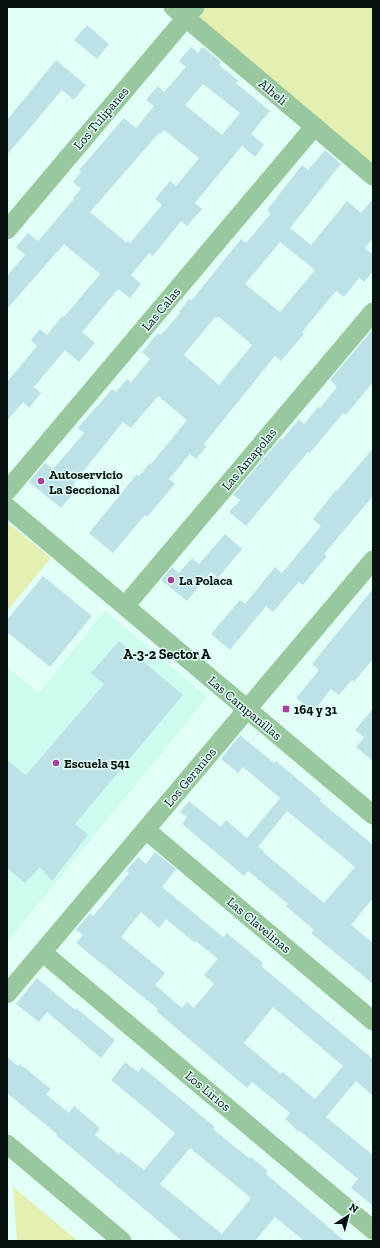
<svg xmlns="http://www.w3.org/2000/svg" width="380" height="1248" font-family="'Zilla Slab',serif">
	<rect width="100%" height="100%" fill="#e1fff7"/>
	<path fill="#cdfbef" d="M105,611L207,697L7,942V667L39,693Z"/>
	<path fill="#e4efb2" d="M195,7H373V176L185,18Z
		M7,522L51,558L7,611Z
		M13,1187L78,1241H17Z"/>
	<path fill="#bce2e8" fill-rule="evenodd" d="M87,25L109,44L97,59L74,40Z
		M191,47L198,53L203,47L221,62L219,65L239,81L236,83L270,111L251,134L264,145L255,157L242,146L195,203L202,209L187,226L181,221L153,256L149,253L131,275L141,284L130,298L118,289L82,332L95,343L79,362L65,350L34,387L41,393L29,408L23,402L7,421V382L37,346L31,340L40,329L47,335L62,316L64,317L100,274L64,244L7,309V276L25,255L16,247L28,233L38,241L74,199L73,198L81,189L73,182L81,172L79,170L124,118L136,128L154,106L146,100L158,86L164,92L186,67L179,61ZM203,84L240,113L222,135L185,105ZM164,130L199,158L176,186L170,181L155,199L162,205L130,243L128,241L127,243L90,212L159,133L160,134Z
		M56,60L86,85L74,100L62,90L7,155V120Z
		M325,150L341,164L290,228L311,245L347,201L361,213L373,199V238L365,248L373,255V271L364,282L359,278L344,297L336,291L302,332L304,334L281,361L275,356L204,444L207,446L196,459L190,454L169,479L175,484L147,517L145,515L113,553L89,533L137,474L139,476L150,463L151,464L187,420L158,396L131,428L123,422L73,484L78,488L61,508L29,482L45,463L53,469L84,433L78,428L112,389L116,392L127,379L131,382L150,359L142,352L158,333L161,335L180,313L179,312L189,299L191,301L241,239L246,243L271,213L267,210L302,165L308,170ZM280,242L315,270L280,312L245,284ZM215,317L217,318L219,317L252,345L219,385L184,355Z
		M373,329V382L346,415L343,413L310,453L308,452L246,526L229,512L240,500L233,495L281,438L282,440L299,419L304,424L318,407L320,408L337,387L330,380Z
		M373,448V496L324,554L327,556L303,585L299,582L273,612L266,606L230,650L211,634L240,600L245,604L275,567L282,573L321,526L313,519L336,490L337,491Z
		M225,534L242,549L218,578L211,572L187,601L161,580L172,567L179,573L192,558L199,564Z
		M43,576L92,616L50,667L7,632V620Z
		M373,589V659L354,682L352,680L339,695L331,689L313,712L296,698L319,670L312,664Z
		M119,641L183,695L75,824L88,835L52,881L40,867L25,883L7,868V760L26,775L104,684L91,673Z
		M373,709V761L356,747L364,737L355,730Z
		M240,735L274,763L276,761L321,799L320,801L373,845V898L351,925L373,943V984L311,933L314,930L286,906L288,904L248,871L244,876L182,824L187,817L180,812L189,801L221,827L226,820L247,838L280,798L243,767L238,773L221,759ZM287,811L355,867L324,903L263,852L264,851L258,847Z
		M155,852L176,869L162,887L223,937L227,933L263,963L261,966L373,1059V1096L356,1081L326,1117L373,1155V1206L351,1188L358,1179L300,1131L299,1132L285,1119L290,1113L252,1082L247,1088L156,1011L158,1009L76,943L83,935L76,930L90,913L93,916L129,873L126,871L138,857L146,864ZM141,912L159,928L166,919L195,943L196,941L218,959L204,975L214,984L194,1008L187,1002L182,1008L155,985L165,973L121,937ZM273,1007L343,1066L315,1099L283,1072L281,1074L244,1043Z
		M37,978L75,1010L76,1008L115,1040L101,1058L47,1012L39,1022L16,1004Z
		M7,1057L18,1066L20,1064L51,1089L46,1094L69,1113L74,1106L100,1128L95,1135L119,1154L121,1152L144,1170L175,1133L111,1080L125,1062L138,1072L142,1067L215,1127L213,1129L250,1159L251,1157L268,1171L266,1174L345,1241H304L275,1217L255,1241H182L56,1135L57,1134L7,1093ZM190,1148L251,1198L222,1234L160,1184Z"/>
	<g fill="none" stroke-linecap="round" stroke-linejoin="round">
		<path stroke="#9ac89e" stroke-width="19" d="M173,7L373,176
			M7,230L195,7
			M7,491L314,127
			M7,507L373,815
			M125,606L373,312
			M146,830L373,1021
			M42,952L373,1230
			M7,994L373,560
			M7,1144L122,1241"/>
	</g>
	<g fill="#a940a2" stroke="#e1fff7" stroke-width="1.5">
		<circle cx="41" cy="481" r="4"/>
		<circle cx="171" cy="580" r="4"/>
		<rect x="282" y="705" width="8" height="8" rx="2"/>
		<circle cx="56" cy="763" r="4"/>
	</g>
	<g text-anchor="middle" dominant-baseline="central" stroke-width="3" stroke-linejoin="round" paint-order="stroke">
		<g font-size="13" fill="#06120f" stroke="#e1fff7">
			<text transform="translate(273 92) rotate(40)">Alhelí</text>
			<text transform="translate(101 118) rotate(-50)">Los Tulipanes</text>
			<text transform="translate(161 309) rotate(-50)">Las Calas</text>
			<text transform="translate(249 459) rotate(-50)">Las Amapolas</text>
			<text transform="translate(245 708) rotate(40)">Las Campanillas</text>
			<text transform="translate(190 777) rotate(-50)">Los Geranios</text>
			<text transform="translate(259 925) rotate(40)">Las Clavelinas</text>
			<text transform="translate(208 1091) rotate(40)">Los Lirios</text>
		</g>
		<g font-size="13" font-weight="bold" fill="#06120f" stroke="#e1fff7" text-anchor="start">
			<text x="49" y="474">Autoservicio<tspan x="49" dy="15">La Seccional</tspan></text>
			<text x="179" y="580">La Polaca</text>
			<text x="294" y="709">164 y 31</text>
			<text x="64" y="763">Escuela 541</text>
		</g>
		<g font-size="14" font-weight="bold" fill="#06120f" stroke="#e1fff7">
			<text x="167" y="654">A-3-2 Sector A</text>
		</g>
	</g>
	<rect width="380" height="1248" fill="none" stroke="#06120f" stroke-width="16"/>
	<g transform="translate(348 1216) rotate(36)" stroke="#e1fff7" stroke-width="3" paint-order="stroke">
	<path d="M0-3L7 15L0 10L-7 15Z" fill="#06120f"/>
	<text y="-6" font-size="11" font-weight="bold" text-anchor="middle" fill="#06120f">N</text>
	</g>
</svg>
